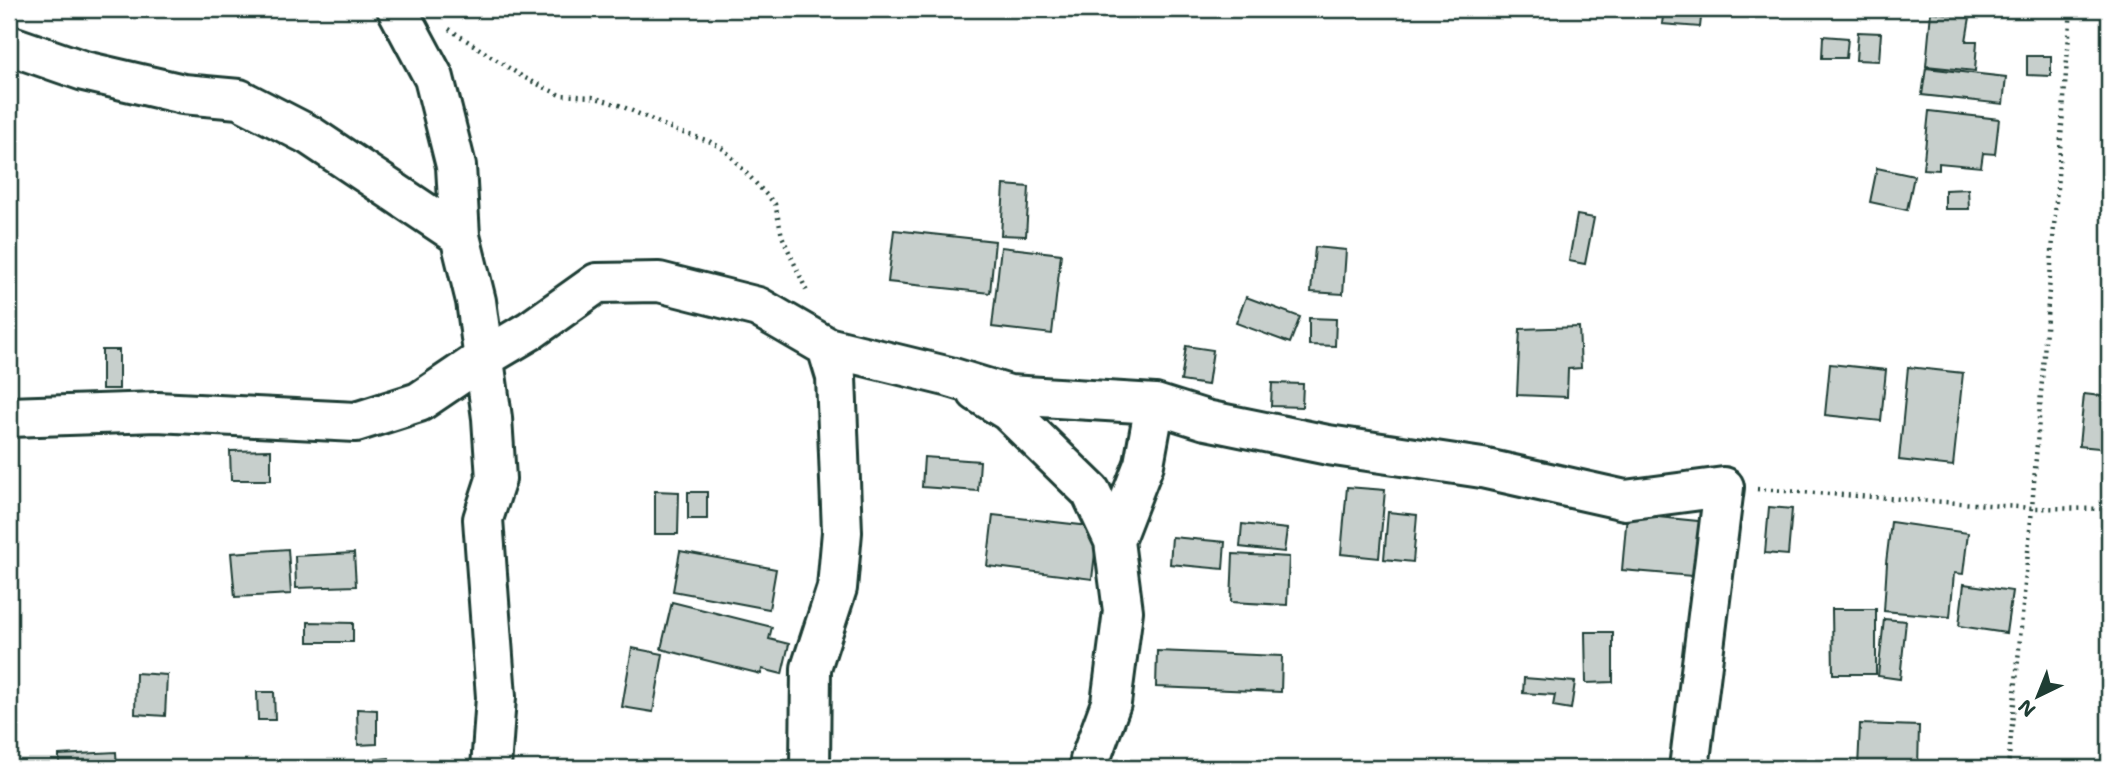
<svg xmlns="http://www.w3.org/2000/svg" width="2118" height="777" font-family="'Shantell Sans',sans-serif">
	<rect width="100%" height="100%" fill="#fff"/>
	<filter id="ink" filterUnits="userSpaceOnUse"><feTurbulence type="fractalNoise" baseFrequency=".0143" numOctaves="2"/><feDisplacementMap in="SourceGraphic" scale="14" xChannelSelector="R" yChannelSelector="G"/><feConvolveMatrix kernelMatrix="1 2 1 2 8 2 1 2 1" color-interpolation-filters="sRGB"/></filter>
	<g filter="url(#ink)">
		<path fill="#c7cfcc" stroke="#1f3d34" stroke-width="2" d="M1664,9H1702L1700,27L1662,24Z
			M1931,12L1970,17L1966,41H1977L1975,71L1926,66Z
			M1858,32L1881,33L1879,61L1856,60Z
			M1823,36L1848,38L1846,58H1822Z
			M2027,56H2051V76L2027,75Z
			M1926,68L2006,77L2003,104L1922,95Z
			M1929,111L1999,119L1995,154L1983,153L1981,167L1939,163V170L1923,169Z
			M1877,168L1914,176L1907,210L1870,202Z
			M1004,185L1029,187L1026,236L1001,235Z
			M1968,189L1969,209H1945V190Z
			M1577,215L1594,218L1585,264L1569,261Z
			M894,230L995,241L990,293L888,282Z
			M1001,247L1061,254L1052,334L992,327Z
			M1315,247L1346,250L1343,294L1311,292Z
			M1246,297L1300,317L1290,343L1236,323Z
			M1309,318L1336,319L1335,346L1309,345Z
			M1579,327L1581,368L1568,369L1567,397L1517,395L1520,329Z
			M1186,346L1213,350L1208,385L1181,381Z
			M102,350H119V389H102Z
			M1830,364L1886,370L1881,421L1825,415Z
			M1908,367L1963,373L1953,466L1899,460Z
			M1272,383L1303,384L1302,407L1271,406Z
			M2084,394L2109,397V449L2079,446Z
			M271,450V480H231L230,451Z
			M924,457L980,461L978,491L922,487Z
			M1347,487L1385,490L1379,558L1341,554Z
			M655,491L679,492L678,534H655Z
			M688,492H707V519H688Z
			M1769,507L1792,509L1788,555L1765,553Z
			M1388,512L1417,515L1413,562L1384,559Z
			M1627,514L1708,522L1704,577L1622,570Z
			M993,515L1098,527L1092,579L987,566Z
			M1891,522L1968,533L1963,574L1954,573L1950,617L1884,611L1887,563H1886Z
			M1242,524L1287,529L1284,552L1240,547Z
			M1172,537L1225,542L1223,569L1170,564Z
			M288,549L291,594L235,597L231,553Z
			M680,551L776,569L769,609L673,591Z
			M354,553L356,586L296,588L295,556Z
			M1233,554L1289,557L1287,605L1231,602Z
			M1964,584L2012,591L2006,633L1959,626Z
			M672,602L772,627L769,639L789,644L782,674L762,669L761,674L661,649Z
			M1832,609H1876V674H1833Z
			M1884,619L1906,621L1900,679L1878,676Z
			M308,622L353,623V642H308Z
			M1585,632H1613V682L1586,683Z
			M632,648L663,654L653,712L622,707Z
			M1157,651L1282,656L1281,692L1156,687Z
			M136,673L167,675L165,716L135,714Z
			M1524,678L1575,682L1571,709L1553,706L1555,695L1523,693Z
			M257,692H274L275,720H258Z
			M357,709L377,710V744L358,745Z
			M1860,724L1919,726L1918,768H1858Z
			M116,752L117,768H59V755Z
			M389,758L390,768H360L359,761Z"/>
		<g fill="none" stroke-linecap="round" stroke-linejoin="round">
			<defs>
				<path id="minor" d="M397,9L434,78L456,166L460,236L476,301L492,418L496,479L483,519L496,697L491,768
					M9,45L84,71L183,94L239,99L309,135L460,236
					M977,392L1008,411L1091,492L1114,541L1123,611L1111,703L1090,760V768
					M9,417L157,412L356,422L419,402L484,358L531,330L597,283L659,282L758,307L827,347L950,377L1009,395L1155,404L1206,420L1328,445L1482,468L1625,500L1724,487L1689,768
					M1114,541L1144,464L1155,404
					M810,768L811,668L837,588L842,532L836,377L827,347"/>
			</defs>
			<use href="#minor" stroke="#1f3d34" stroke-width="44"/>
			<path stroke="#1f3d34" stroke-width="4.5" stroke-dasharray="2 5" stroke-linecap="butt" d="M449,29L523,77L560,95L592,97L619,105L677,131L709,141L725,150L775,204L782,236L808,294
				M1757,489L2032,508L2109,509
				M2008,768L2032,508L2071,9"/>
			<use href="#minor" stroke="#fff" stroke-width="38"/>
		</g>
	</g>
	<rect width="2118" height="777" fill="none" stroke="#fff" stroke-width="35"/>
	<rect x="18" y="18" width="2083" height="742" fill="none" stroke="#1f3d34" stroke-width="2.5" filter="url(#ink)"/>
	<g transform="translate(2038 696) rotate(223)" stroke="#ffffff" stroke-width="5" paint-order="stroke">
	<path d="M0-5L12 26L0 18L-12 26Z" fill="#1f3d34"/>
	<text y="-10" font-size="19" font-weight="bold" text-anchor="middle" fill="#1f3d34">N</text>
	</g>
</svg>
